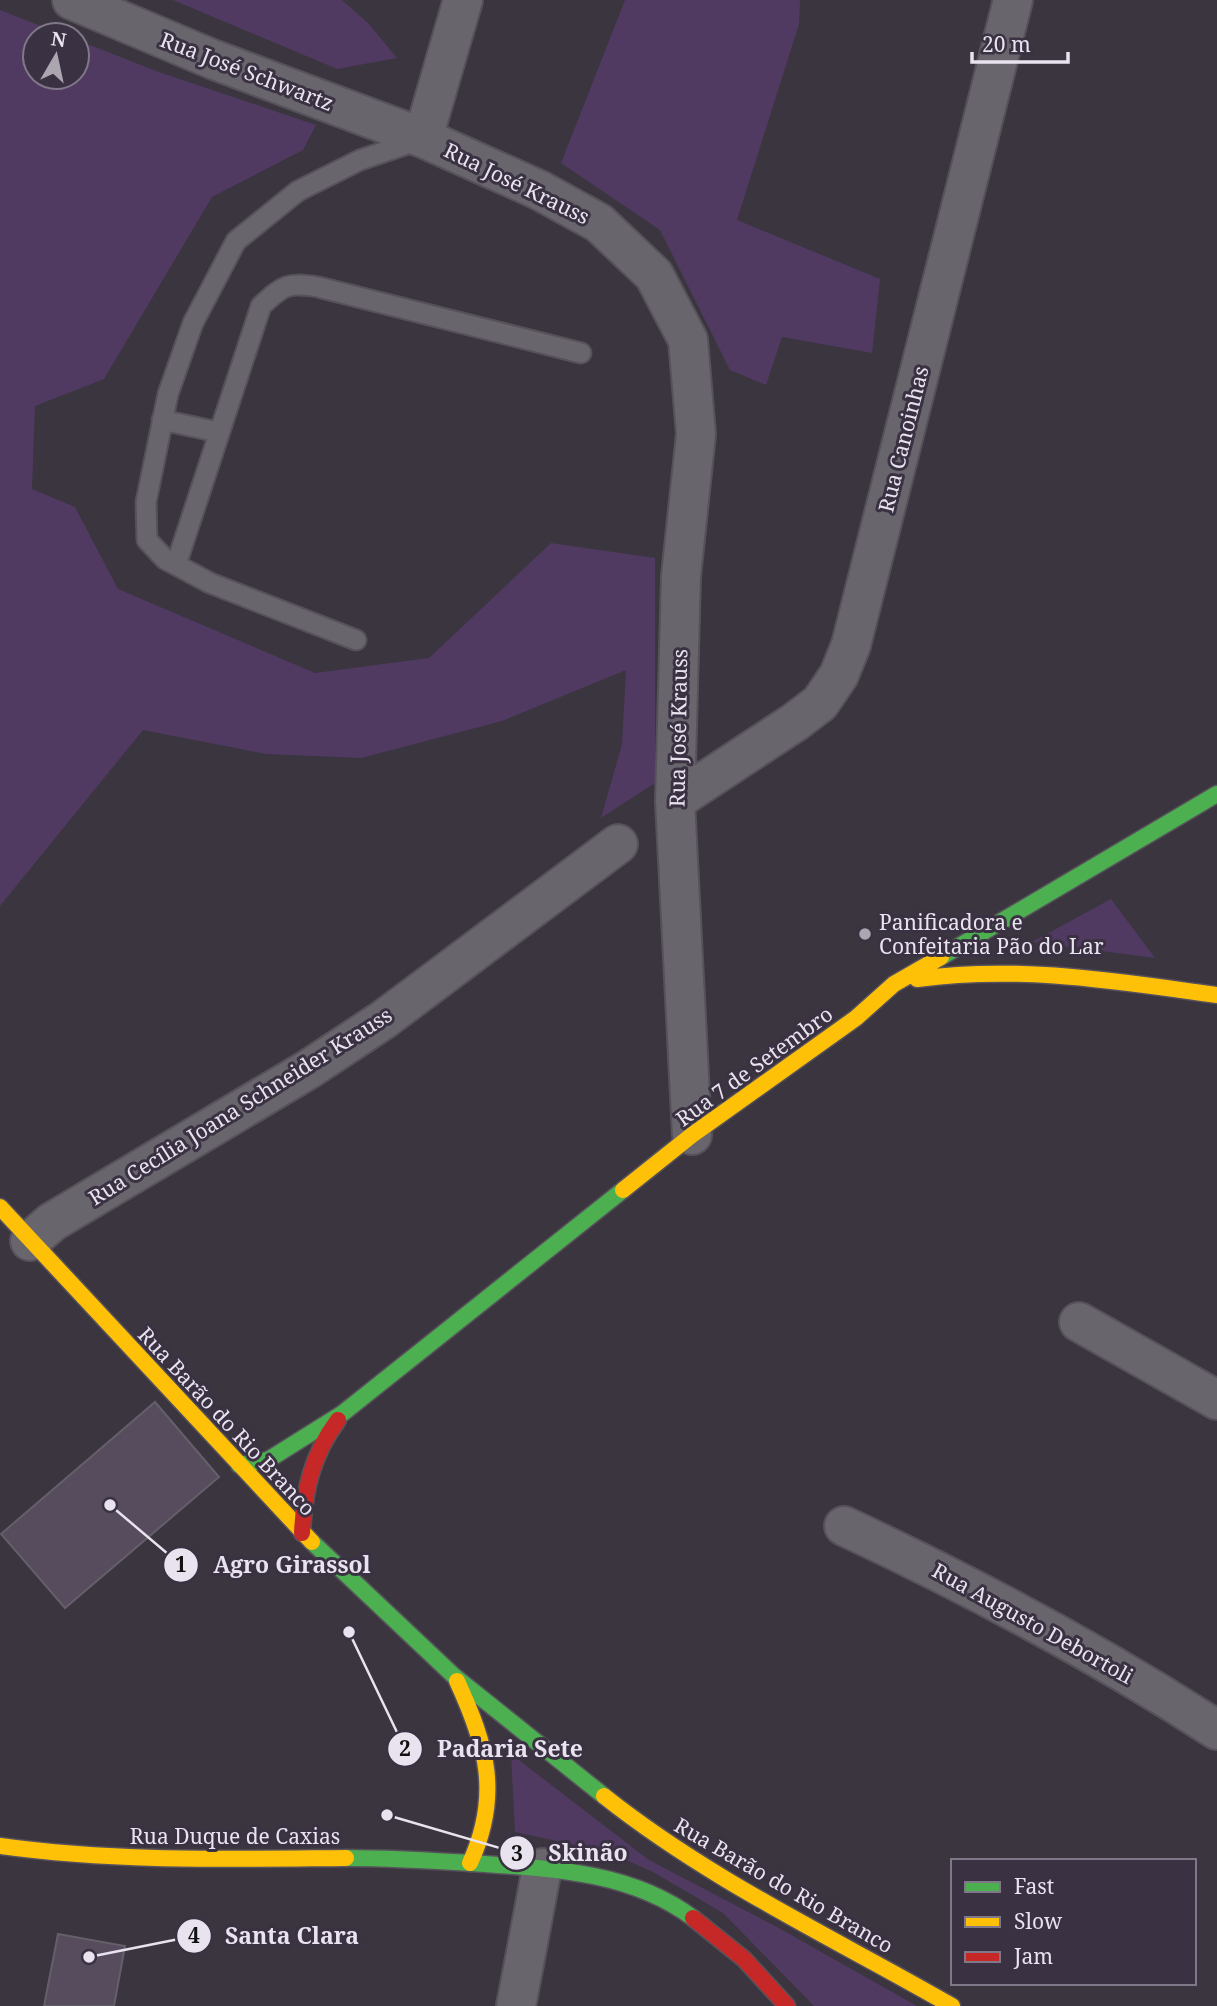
<svg xmlns="http://www.w3.org/2000/svg" width="1217" height="2006" font-family="'Noto Serif',serif">
	<rect width="100%" height="100%" fill="#3a353f"/>
	<path fill="#503a61" d="M173,0H342L369,24L397,58L337,69Z
		M625,0H800L799,24L737,220L880,279L872,353L782,337L766,385L730,370L660,230L561,163Z
		M0,10L64,35H35V77H77V40L159,72L316,125L303,150L212,197L104,379L35,406L32,489L75,507L118,589L315,673L429,658L551,543L655,558V783L601,818L622,744L626,670L502,721L361,758L266,754L143,730L0,906Z
		M1111,899L1155,958L1032,942Z
		M511,1754L649,1860L777,1927L917,2006H814L723,1913L653,1872L608,1852L515,1832Z"/>
	<path fill="#564c5e" stroke="#645f68" stroke-width="2" d="M155,1402L219,1477L65,1608L1,1534Z
		M58,1934L125,1946L114,2006H44Z"/>
	<g fill="none" stroke-linecap="round" stroke-linejoin="round">
		<defs>
			<path id="lane" d="M162,420L218,432
				M176,565L261,306C283,285 288,282 318,287L581,353
				M356,640L210,583L165,559L147,540L146,502L168,394L193,323L236,241L298,191L360,160L419,140"/>
			<path id="street" d="M72,0L212,59L423,138L539,190L599,223L654,275L688,340L696,434L681,576L675,801L692,1135
				M423,138L463,0
				M675,801L795,722L820,703L839,675L851,645L1013,0
				M30,1241L52,1222L309,1069L383,1020L618,844
				M1079,1322L1217,1400
				M844,1526C972,1586 1098,1653 1217,1730
				M516,2006L542,1868"/>
			<path id="fast" d="M941,957L1217,794
				M239,1465L268,1460L343,1413L623,1190
				M312,1542L454,1676L604,1796
				M346,1858C393,1858 439,1861 485,1864C557,1869 633,1873 693,1918"/>
			<path id="slow" d="M917,979C1020,965 1115,981 1217,995
				M623,1190L692,1135L856,1018L894,984L941,957
				M0,1207L312,1542
				M457,1681C487,1746 501,1795 470,1863
				M604,1796C711,1881 834,1938 952,2006
				M0,1846C115,1862 230,1859 346,1858"/>
			<path id="jam" d="M302,1533C304,1490 312,1455 338,1420
				M693,1918L744,1959L787,2006"/>
		</defs>
		<use href="#lane" stroke="#56515a" stroke-width="23"/>
		<use href="#street" stroke="#56515a" stroke-width="42"/>
		<use href="#fast" stroke="#56515a" stroke-width="19"/>
		<use href="#slow" stroke="#56515a" stroke-width="19"/>
		<use href="#jam" stroke="#56515a" stroke-width="19"/>
		<use href="#lane" stroke="#69656c" stroke-width="19"/>
		<use href="#street" stroke="#69656c" stroke-width="38"/>
		<use href="#fast" stroke="#4caf50" stroke-width="16"/>
		<use href="#slow" stroke="#ffc107" stroke-width="16"/>
		<use href="#jam" stroke="#c62828" stroke-width="16"/>
	</g>
	<circle fill="#aca6b1" stroke="#3a3143" stroke-width="2.5" cx="865" cy="934" r="7"/>
	<g text-anchor="middle" dominant-baseline="central" stroke-width="6" stroke-linejoin="round" paint-order="stroke">
		<g font-size="21" fill="#e9e3ef" stroke="#3a3143">
			<text transform="translate(247 71) rotate(21)">Rua José Schwartz</text>
			<text transform="translate(517 183) rotate(26)">Rua José Krauss</text>
			<text transform="translate(903 439) rotate(-76)">Rua Canoinhas</text>
			<text transform="translate(678 728) rotate(-89)">Rua José Krauss</text>
			<text transform="translate(754 1066) rotate(-36)">Rua 7 de Setembro</text>
			<text transform="translate(240 1106) rotate(-32)">Rua Cecília Joana Schneider Krauss</text>
			<text transform="translate(227 1421) rotate(47)">Rua Barão do Rio Branco</text>
			<text transform="translate(1033 1623) rotate(29)">Rua Augusto Debortoli</text>
			<text x="235" y="1836">Rua Duque de Caxias</text>
			<text transform="translate(784 1885) rotate(30)">Rua Barão do Rio Branco</text>
		</g>
		<g font-size="21" fill="#e9e3ef" stroke="#3a3143" text-anchor="start">
			<text x="879" y="922">Panificadora e<tspan x="879" dy="24">Confeitaria Pão do Lar</tspan></text>
		</g>
	</g>
	<path fill="none" stroke="#e9e3ef" stroke-width="2.5" d="M110 1505L181 1565M349 1632L405 1749M387 1815L517 1853M89 1957L194 1936"/>
	<g fill="#e9e3ef" stroke="#3a3143" stroke-width="2.5">
		<circle cx="110" cy="1505" r="7"/>
		<circle cx="349" cy="1632" r="7"/>
		<circle cx="387" cy="1815" r="7"/>
		<circle cx="89" cy="1957" r="7"/>
		<circle cx="181" cy="1565" r="18"/>
		<circle cx="405" cy="1749" r="18"/>
		<circle cx="517" cy="1853" r="18"/>
		<circle cx="194" cy="1936" r="18"/>
	</g>
	<g font-size="21" text-anchor="middle" font-weight="bold" fill="#111">
		<text x="181" y="1572">1</text>
		<text x="405" y="1756">2</text>
		<text x="517" y="1861">3</text>
		<text x="194" y="1943">4</text>
	</g>
	<g font-size="23" text-anchor="middle" font-weight="bold" fill="#e9e3ef" stroke="#3a3143" stroke-width="6" stroke-linejoin="round" paint-order="stroke">
		<text x="292" y="1573">Agro Girassol</text>
		<text x="510" y="1757">Padaria Sete</text>
		<text x="588" y="1861">Skinão</text>
		<text x="292" y="1944">Santa Clara</text>
	</g>
	<rect x="951" y="1859" width="245" height="126" fill="#3a3143" stroke="#807888" stroke-width="2"/>
	<rect x="965" y="1882" width="35" height="10" fill="#4caf50" stroke="#807888" stroke-width="2"/>
	<text x="1014" y="1894" font-size="21" fill="#e9e3ef">Fast</text>
	<rect x="965" y="1917" width="35" height="10" fill="#ffc107" stroke="#807888" stroke-width="2"/>
	<text x="1014" y="1929" font-size="21" fill="#e9e3ef">Slow</text>
	<rect x="965" y="1952" width="35" height="10" fill="#c62828" stroke="#807888" stroke-width="2"/>
	<text x="1014" y="1964" font-size="21" fill="#e9e3ef">Jam</text>
	<g transform="translate(56 56) rotate(9)"><circle r="33" fill="#3a3143" stroke="#807888" stroke-width="2"/>
	<path d="M0-5L12 26L0 18L-12 26Z" fill="#aca6b1"/>
	<text y="-10" font-size="19" font-weight="bold" text-anchor="middle" fill="#e9e3ef">N</text>
	</g>
	<path d="M972 52v10h96v-10" fill="none" stroke="#e9e3ef" stroke-width="3.5"/>
	<text x="982" y="52" font-size="21" fill="#e9e3ef" stroke="#3a3143" stroke-width="5" paint-order="stroke">20 m</text>
</svg>
